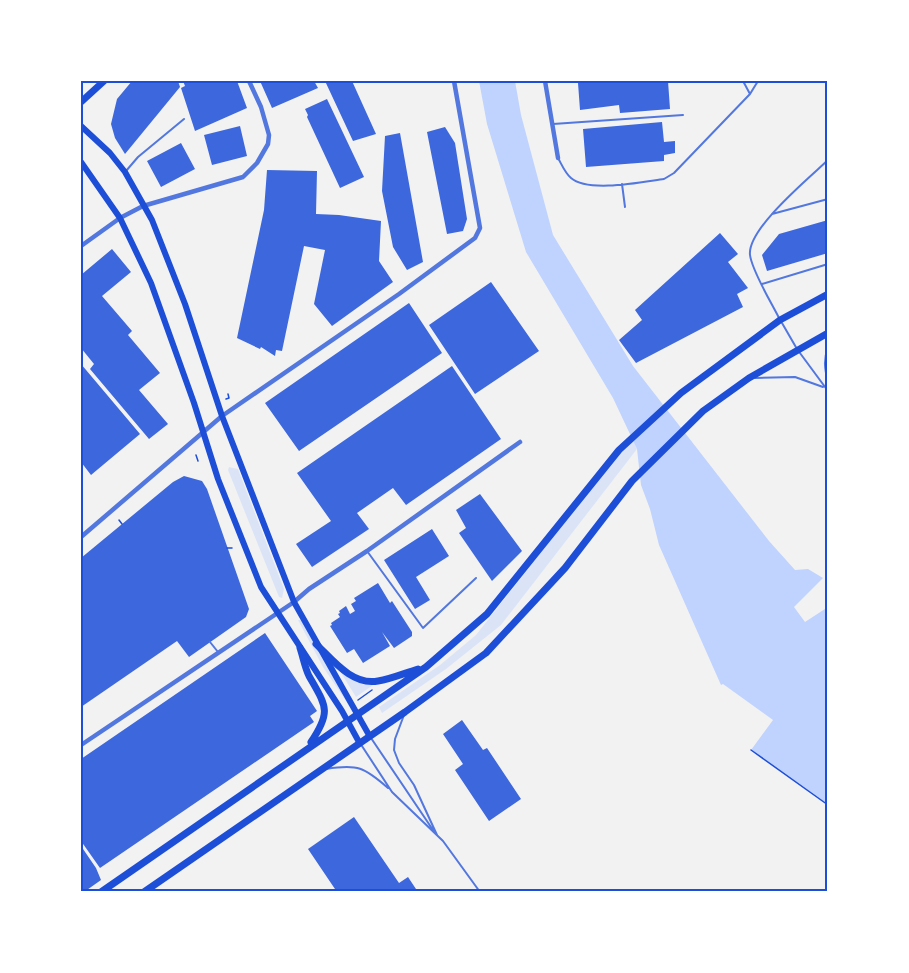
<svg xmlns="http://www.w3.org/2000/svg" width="909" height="973" font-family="'Fira Sans',sans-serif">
	<rect width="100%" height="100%" fill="#f2f2f2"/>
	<path fill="#dbe4f7" d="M632,437L637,449L501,625L446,669L382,713L379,707L440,665L476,635Z
		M229,467L238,469L284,589L282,598L279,597L228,470Z
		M298,620H301L351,702L348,704L323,667Z
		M333,660L343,672L376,683L356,697Z"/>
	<path fill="#bfd3fe" d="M479,81H515L521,115L553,235L633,366L769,541L795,570L808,569L823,578L794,607L805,622L828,607V805L751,750L773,720L723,684L721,685L659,545L650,509L641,485L637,449L613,398L526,252L487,124Z"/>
	<path fill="#3d67dc" d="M132,81H178L180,87L125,154L115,138L111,124L117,99Z
		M183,81H237L247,108L195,131L181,88L185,86Z
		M260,81H314L318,88L272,108Z
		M325,81H352L376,134L353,141Z
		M601,81H668L670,109L620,113L619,105L580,110L578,83Z
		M327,99L364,177L340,188L307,117L308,115L305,109Z
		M662,122L664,142L675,141V153L664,155V161L586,167L583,129Z
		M240,126L247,156L212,165L204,135Z
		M445,127L455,143L467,219L463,231L447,234L427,132Z
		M400,133L423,262L407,270L393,247L382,191L385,136Z
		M181,143L195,169L161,187L147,161Z
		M267,170L317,171L316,214L339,215L381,221L379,261L393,282L332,326L314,304L325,250L304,246L282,351L276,350L275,356L261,347L260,349L237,338L264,210Z
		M828,220V253L767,271L762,255L779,234Z
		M720,233L738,254L728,262L748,288L737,294L743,307L636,363L619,340L642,320L635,310Z
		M112,249L131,272L102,296L132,331L128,335L160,373L139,390L168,424L149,439L90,369L94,364L81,348V275Z
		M491,282L539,351L475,394L429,325Z
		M409,303L442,353L299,451L265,403Z
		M81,364L140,434L91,475L81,462Z
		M452,366L501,439L406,505L393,488L357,513L369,529L312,567L296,544L331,521L297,473Z
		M184,476L202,481L207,489L249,609L246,617L189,657L177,641L81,707V558L173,482Z
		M480,494L522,551L492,581L459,533L466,528L456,510Z
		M432,529L449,556L416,577L430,600L415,609L384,560Z
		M378,583L390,603L392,601L412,632V636L394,648L382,632L390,646L363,663L354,649L347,653L330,626L332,625L331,623L340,617L338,614L340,613L339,611L346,606L350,614L355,611L351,604L356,601L354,598Z
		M265,633L317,711L310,716L314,722L100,868L81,841V759Z
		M462,720L483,750L487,748L521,799L489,821L455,770L463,764L443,734Z
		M354,817L399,883L408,877L418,892H337L308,849Z
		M81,846L96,868L101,880L84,892H81Z"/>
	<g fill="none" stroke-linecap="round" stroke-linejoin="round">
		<path stroke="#1d4ed8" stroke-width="1.5" d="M226,399L229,398L228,394
			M196,455L198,461
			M119,520L122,524
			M227,548H232
			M358,700L372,690
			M751,750L828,805"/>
		<path stroke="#5277de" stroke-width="2" d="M743,81L750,94
			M553,124L683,115
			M558,158C562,165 565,173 571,178C588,193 642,182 664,179L674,173L750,94L758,81
			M126,171L138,157L184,119
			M622,184L625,207
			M772,214L828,199
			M762,284L828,264
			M779,318C771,302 752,271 750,255C747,229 809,178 828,160
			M782,323L797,349L828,391
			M828,347C823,361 825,369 828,383
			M755,378L795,377L823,387
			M367,551L423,628L476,578
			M210,642L218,652
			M404,715L395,739L394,750L399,763L414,785L437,835
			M371,738L433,830
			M360,743L392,792L443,841L480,892
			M326,769C358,764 364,767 388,788"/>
		<path stroke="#5277de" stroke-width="4.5" d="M545,81L558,158
			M81,246L120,218L143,206L243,177L257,163L268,144L269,135L261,107L249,81
			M81,537L222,416L399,294L475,238L480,228L454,81
			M81,745L294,602L309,589L367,551L520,442"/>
		<path stroke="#1d4ed8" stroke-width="6" d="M81,126L110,153L125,172L152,220L185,304L222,416L294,602L369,735
			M81,162L120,218L151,283L194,403L218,479L261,587L342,711L359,742"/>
		<path stroke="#1d4ed8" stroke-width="7" d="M81,102L104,81
			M316,644C332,659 352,686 378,681C391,679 405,673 418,669
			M300,648C303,657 305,668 309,676C326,706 332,711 311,742
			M101,892L426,667L487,614L619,450L681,393L780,320L828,294
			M144,892L405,712L486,653L565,568L632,481L703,411L749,378L828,333"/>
	</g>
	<rect width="909" height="973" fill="none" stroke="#ffffff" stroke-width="165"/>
	<rect x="82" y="82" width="744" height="808" fill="none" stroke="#1d4ed8" stroke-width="2"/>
</svg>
